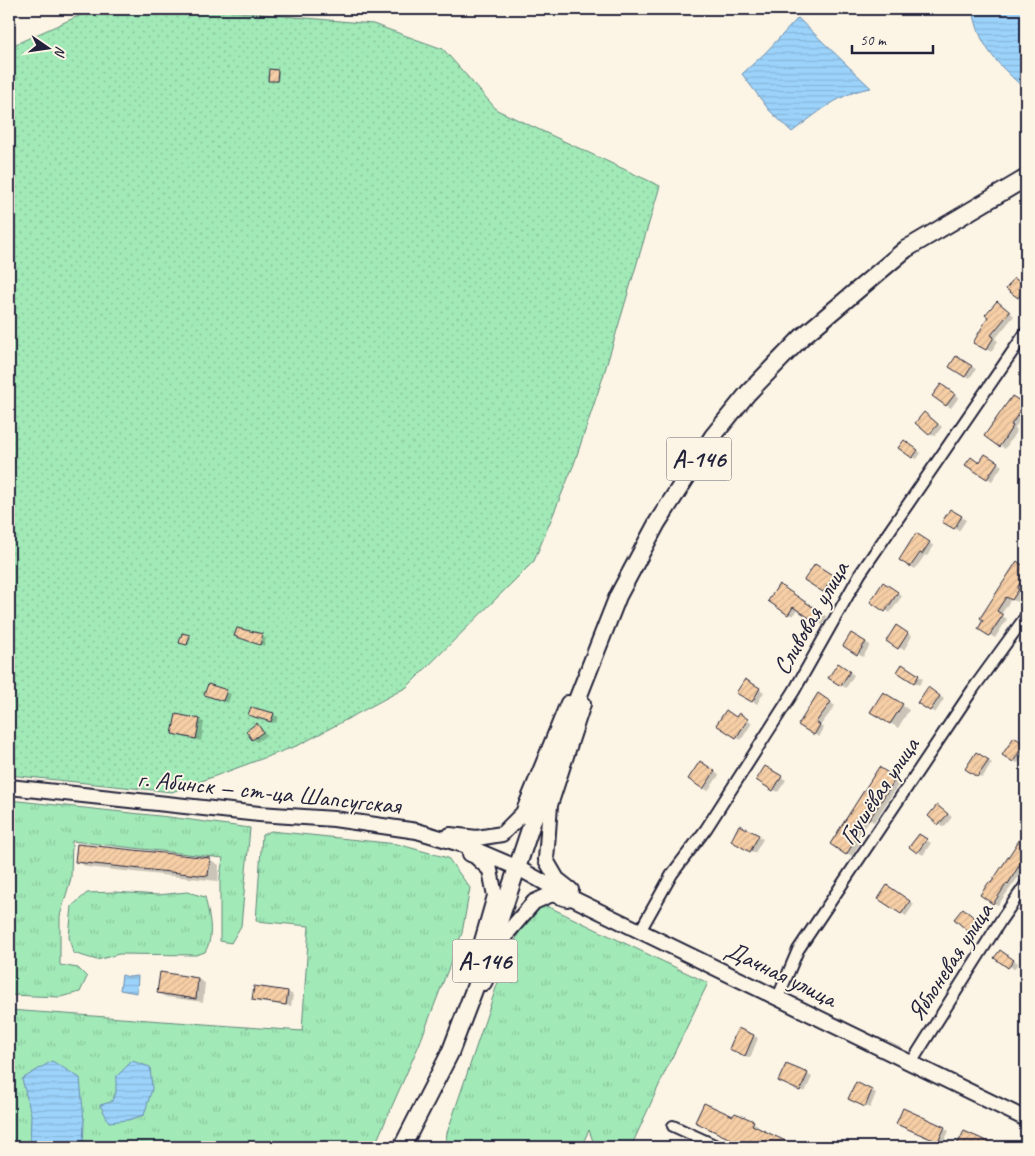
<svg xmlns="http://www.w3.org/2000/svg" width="1035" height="1156" font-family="Caveat,sans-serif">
	<defs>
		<pattern id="grass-tufts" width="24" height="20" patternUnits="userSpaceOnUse" patternTransform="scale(1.25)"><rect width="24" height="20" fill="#a1e9b7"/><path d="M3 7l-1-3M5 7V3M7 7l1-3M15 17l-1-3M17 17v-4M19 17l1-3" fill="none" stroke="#8ac89e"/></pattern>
		<pattern id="garden-dots" width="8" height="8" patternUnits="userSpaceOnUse" patternTransform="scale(1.25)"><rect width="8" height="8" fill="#a1e9b7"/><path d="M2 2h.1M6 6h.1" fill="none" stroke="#8ac89e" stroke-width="1.8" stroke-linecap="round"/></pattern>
		<pattern id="water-rules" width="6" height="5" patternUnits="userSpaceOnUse" patternTransform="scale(1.25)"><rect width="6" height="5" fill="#9cd3fb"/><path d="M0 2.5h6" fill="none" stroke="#86b5d8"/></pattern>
		<pattern id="building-hatch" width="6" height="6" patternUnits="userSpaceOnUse" patternTransform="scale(1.25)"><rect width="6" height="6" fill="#f7cfa6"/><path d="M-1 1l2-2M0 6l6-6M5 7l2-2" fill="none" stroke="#d3b190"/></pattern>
	</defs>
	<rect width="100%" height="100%" fill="#fcf5e5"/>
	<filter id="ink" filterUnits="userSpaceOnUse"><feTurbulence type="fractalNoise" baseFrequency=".02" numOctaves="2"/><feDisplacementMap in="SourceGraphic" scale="10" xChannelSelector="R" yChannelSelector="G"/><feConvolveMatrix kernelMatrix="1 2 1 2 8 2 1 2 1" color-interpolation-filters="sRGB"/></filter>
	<g filter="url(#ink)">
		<path fill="url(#grass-tufts)" stroke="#628679" d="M9,800L169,817L250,828L241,926L231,943L220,941V877L223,858L72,841L71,878L60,916V965L78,968L87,977L80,992L60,997L9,995Z
			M271,831L397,844L448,858L470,888L462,933L419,1045L374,1147H9V1010L302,1031L309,926L256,921L262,835Z
			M115,892L158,895L187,892L205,897C209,915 215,935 205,952L196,955L119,954L97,960L73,953L69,937L72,906L87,893Z
			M545,905L708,983L665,1072L631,1147H595L589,1130L581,1147H445L447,1133L497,985L525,917Z"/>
		<path fill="url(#garden-dots)" stroke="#628679" d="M94,9H206L373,24L443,49L497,110L660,186L603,377L574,464L534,561L407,687L299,745L172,792L9,775V47Z"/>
		<path fill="url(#water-rules)" stroke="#6b8cae" d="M973,9H1026V90C999,65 979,48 973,9Z
			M798,18L871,88C841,92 816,114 792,132L769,110L742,74L765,53Z
			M122,975L129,977L138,976L137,993L120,990Z
			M52,1061L80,1078L84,1121L83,1147H30L31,1114L22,1079Z
			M132,1061L150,1067L152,1089L144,1115L128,1120L109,1122L100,1105L111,1102L116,1093V1077Z"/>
		<path fill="#0003" d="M277,71L279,72L278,82L269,80Z
			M1014,279L1026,287V295L1024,299L1008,289Z
			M1002,305L1014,316L995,339L998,341L991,352L975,342L990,317Z
			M956,358L976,369L970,378L951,367Z
			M946,388L959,397L951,408L946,405Z
			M1013,398L1026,406V411L1015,428L1017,430L1005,449L986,436Z
			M929,416L942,427L935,436L930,434Z
			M909,444L921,453L917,459L912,457Z
			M986,455L1002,466L992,481L987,478L980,464Z
			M951,511L966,520L959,531L944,522Z
			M916,535L934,546L927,556L925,555L915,569L901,560Z
			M1017,563L1026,569V584L1021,591L1023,592L1017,602L1011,599L1001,615L1007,619L995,638L979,628Z
			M820,568L838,580L828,594L806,579Z
			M888,587L902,596L890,613L886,610Z
			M784,588L827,617L822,625L798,609L793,616L789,614Z
			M896,627L912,636L904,650L888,641Z
			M238,629L266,638L264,646L240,637Z
			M852,634L870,645L863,657L845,646Z
			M189,636L191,637L189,645L183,643Z
			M839,665L854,675L846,688L830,678Z
			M907,668L923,679L919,685L914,682Z
			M1026,680V696L1019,691Z
			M745,681L764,692L757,704L738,692Z
			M226,691L231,694L228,703L210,697Z
			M933,692L944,699L935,713L919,702Z
			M883,693L909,710L898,728L872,711Z
			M823,697L835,706L820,726L824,728L819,737L800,725Z
			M273,714L278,717L276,723L250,715Z
			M739,715L752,723L741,740L736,737L737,718Z
			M199,720L204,723L201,741L178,736L173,734Z
			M257,725L261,728L267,735L257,742L253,739Z
			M1014,739L1026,746V751L1018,763L1013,761Z
			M981,756L992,763L982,778L978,776Z
			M705,765L719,775L708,791L690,779Z
			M765,768L786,780L778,792L758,780Z
			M884,771L900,782L874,822L870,820L856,840L860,843L852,856L832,844Z
			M942,809L952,817L944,827L929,816Z
			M740,827L763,839L755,853L732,841Z
			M1026,832V864L1025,868L998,905L994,903L991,885Z
			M923,838L931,843L923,855L911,847Z
			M209,859L219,865L218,881L87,867L77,861Z
			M892,889L914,904L906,916L880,899Z
			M963,910L982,925L974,934L970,931Z
			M1026,929V939L1022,936Z
			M1004,954L1018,963L1014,969L996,957Z
			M161,974L198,979L205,983L203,1002L166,997L158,993Z
			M255,988L288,992L293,995L291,1006L258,1002L253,999Z
			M754,1036L758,1038L750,1058L735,1051Z
			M807,1074L812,1077L805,1092L784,1083Z
			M872,1091L876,1093L870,1108L854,1101Z
			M734,1118L753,1123L758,1125L756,1128L795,1147H751L701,1124Z
			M903,1126L944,1128L949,1131L943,1144Z"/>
		<path fill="url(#building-hatch)" stroke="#22223b" d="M269,69L278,70L277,81H268Z
			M1014,278L1026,286L1018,298L1006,289Z
			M997,301L1010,312L991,335L994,337L986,350L973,343L988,317L985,315Z
			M956,356L972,366L965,377L949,367Z
			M941,384L955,394L946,406L932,396Z
			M1012,396L1025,404L1011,425L1013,426L999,447L984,436Z
			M924,412L938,424L929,435L915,423Z
			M904,440L918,450L912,458L898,448Z
			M985,454L998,462L987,479L965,465L971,457L979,463Z
			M950,509L962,516L954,529L942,522Z
			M916,533L930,542L922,554L920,553L910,567L899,560Z
			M1017,561L1026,568V574L1017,588L1019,589L1012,600L1006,597L997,611L1003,615L989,636L978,629L983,620L980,618Z
			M815,564L834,576L823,592L804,580Z
			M883,582L898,592L885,612L870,602Z
			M779,584L823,614L817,623L793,607L788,615L768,601Z
			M896,625L908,633L898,649L886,641Z
			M237,628L263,634L260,645L234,636Z
			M182,633L190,635L187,645L179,643Z
			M851,633L866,642L857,655L843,646Z
			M838,663L850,671L841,686L828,678Z
			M902,664L919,675L914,683L897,672Z
			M745,679L760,688L752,702L736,693Z
			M208,684L227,690L223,701L204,695Z
			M928,687L940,696L930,711L917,703Z
			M883,692L903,704L890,724L870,712Z
			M818,693L831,702L816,722L820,725L814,735L798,725Z
			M251,707L274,713L271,722L248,715Z
			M726,710L736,717L739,713L748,719L736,738L716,725Z
			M176,714L200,719L196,739L172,734Z
			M257,723L263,732L252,740L246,731Z
			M1014,737L1024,744L1013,762L1002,755Z
			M976,752L989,760L977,777L965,769Z
			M700,761L715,771L703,789L688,779Z
			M765,766L782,776L773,791L756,780Z
			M879,767L896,778L869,820L865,818L852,837L856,839L846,855L830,844Z
			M937,805L948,814L938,825L928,816Z
			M739,825L759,835L750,852L731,841Z
			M1026,830V854L1008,884L1007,883L993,904L980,895L989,882L991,883Z
			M919,834L927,839L917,853L909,847Z
			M77,844L210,858L208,876L75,862Z
			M887,885L910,901L901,914L878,899Z
			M963,908L978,921L969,932L954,919Z
			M1000,950L1014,960L1008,968L994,958Z
			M160,972L198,978L196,999L157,993Z
			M254,986L288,991L286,1005L252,1000Z
			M738,1028L754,1035L745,1056L729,1049Z
			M786,1064L808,1073L800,1091L778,1081Z
			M856,1082L872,1090L865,1107L848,1099Z
			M704,1103L733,1116L735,1113L754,1121L752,1125L798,1147H749L724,1136L695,1122Z
			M903,1108L945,1127L938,1142L896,1124Z
			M964,1131L1000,1147H956Z"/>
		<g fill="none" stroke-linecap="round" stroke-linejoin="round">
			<defs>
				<path id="minor" d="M640,931L672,874L706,829L794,691L860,574L1026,332
					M778,997L798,950L973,689L1026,616
					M911,1063L1001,920L1026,884
					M673,1126L719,1147"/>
				<path id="secondary" d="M9,787L259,814L334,819L417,831L464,845L518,868L572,898L1026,1119
					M450,835L477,838L502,834L523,813L568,703
					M470,854L475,856L490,870L495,896L472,976
					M571,890L557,879L546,860L550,805L583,704
					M484,983L508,932L534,902L552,894L567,899"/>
				<path id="trunk" d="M402,1147L450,1053L493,940L551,766L618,596L657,523L713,436L748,393L802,337L906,249L1026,178"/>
			</defs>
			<use href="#minor" stroke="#22223b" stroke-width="14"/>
			<use href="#secondary" stroke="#22223b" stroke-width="18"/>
			<use href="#trunk" stroke="#22223b" stroke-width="20"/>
			<use href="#minor" stroke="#fcf5e5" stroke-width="10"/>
			<use href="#secondary" stroke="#fcf5e5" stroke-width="14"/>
			<use href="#trunk" stroke="#fcf5e5" stroke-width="16"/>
		</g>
	</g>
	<g text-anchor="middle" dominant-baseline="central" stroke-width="4" stroke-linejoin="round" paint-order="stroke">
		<g fill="#fcf5e5" stroke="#63616e" stroke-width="1">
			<rect x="666.5" y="437.5" width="65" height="43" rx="4"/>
			<rect x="452.5" y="939.5" width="65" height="43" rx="4"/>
		</g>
		<g font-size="24" font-weight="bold" fill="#22223b">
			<text x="699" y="459">А-146</text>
			<text x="485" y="961">А-146</text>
		</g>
		<g font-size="25" fill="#22223b" stroke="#fcf5e5">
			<text transform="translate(811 618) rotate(-60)">Сливовая улица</text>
			<text transform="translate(879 791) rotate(-56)">Грушёвая улица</text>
			<text transform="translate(269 792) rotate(6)">г. Абинск — ст-ца Шапсугская</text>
			<text transform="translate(950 962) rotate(-57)">Яблоневая улица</text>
			<text transform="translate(781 974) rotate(26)">Дачная улица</text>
		</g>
	</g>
	<rect width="1035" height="1156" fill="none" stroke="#fcf5e5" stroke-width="30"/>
	<rect x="15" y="15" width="1005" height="1126" fill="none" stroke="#22223b" stroke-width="2" filter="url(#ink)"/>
	<g transform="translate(48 48) rotate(103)" stroke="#fcf5e5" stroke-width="4" paint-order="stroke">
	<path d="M0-4L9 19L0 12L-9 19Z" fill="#22223b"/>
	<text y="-8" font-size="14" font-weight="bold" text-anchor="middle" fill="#22223b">N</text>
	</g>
	<path d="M852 45v8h81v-8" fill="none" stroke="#22223b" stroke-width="2.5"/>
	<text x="860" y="45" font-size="15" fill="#22223b" stroke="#fcf5e5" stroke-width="4" paint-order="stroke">50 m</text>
</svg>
